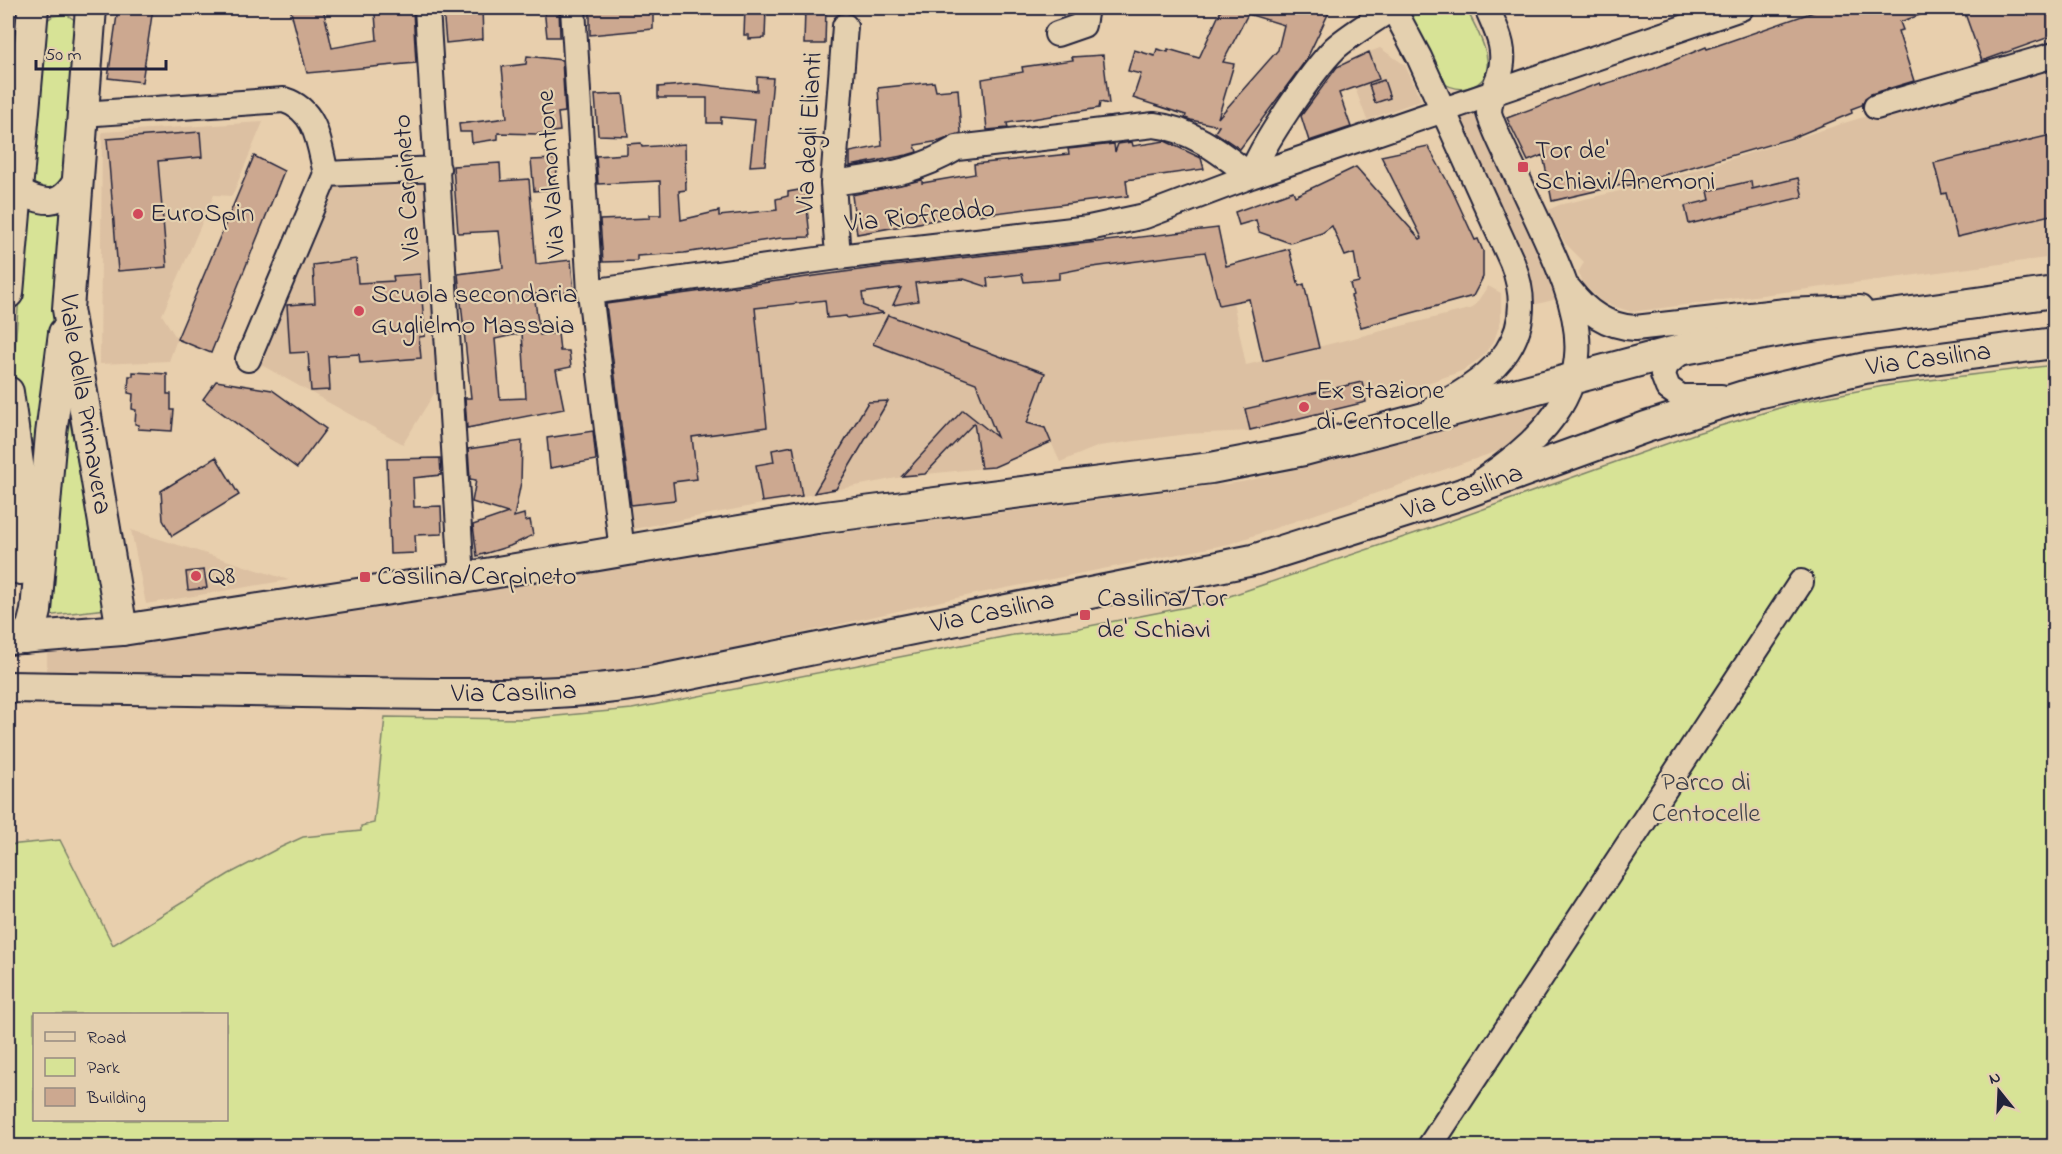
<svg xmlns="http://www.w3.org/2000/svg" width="2062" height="1154" font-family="'Indie Flower',sans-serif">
	<rect width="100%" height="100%" fill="#e8cfad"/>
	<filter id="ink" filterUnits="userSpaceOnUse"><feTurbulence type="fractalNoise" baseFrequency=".0167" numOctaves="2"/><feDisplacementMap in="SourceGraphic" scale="12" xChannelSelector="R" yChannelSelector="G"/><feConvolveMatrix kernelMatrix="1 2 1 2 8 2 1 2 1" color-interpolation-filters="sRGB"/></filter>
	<g filter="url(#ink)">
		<path fill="#dcc0a2" d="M1380,48L1405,65L1421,100L1367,120L1345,61Z
			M2054,65V257L1631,312L1602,302L1584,285L1578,273L1584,262L1565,243L1548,210L1559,205L1658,182L1857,119Z
			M1476,112L1561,298L1533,305L1528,274L1458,120Z
			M263,122L232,196L214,195L162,315L177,339L169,361L100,364L102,132Z
			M431,180L434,237L427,245L428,255L437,261L443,379L403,444L256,362L332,186Z
			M1218,228L1246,365L1473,308L1488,286L1501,293V320L1494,341L1482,357L1462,371L1405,391L1280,424L1250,431L1186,434L1099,446L1060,462L1051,442L994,467L907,476L628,530L600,302Z
			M1556,394L1531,431L1498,451L1229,544L946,600L683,660L602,676L520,680L47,676V649L727,547L1242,482L1325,462Z
			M131,530L289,580L146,604Z"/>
		<path fill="#d7e396" stroke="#7c8268" stroke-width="1.5" fill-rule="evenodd" d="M1405,8H1466C1475,27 1506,74 1471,87C1460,91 1450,88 1440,81Z
			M66,14L76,21L64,180L58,190L45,193L31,184L46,21L53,16Z
			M26,207L61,208L50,374L32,590L13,372Z
			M2054,365V1146H8V845L60,840L113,945L229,874L277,849L303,837L361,831V826L374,823L385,717L524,719L632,709L1013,635L1074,629L1212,602L1419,532L1697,433L1799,402L1889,385ZM34,1014H226V1120H34Z
			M63,386L106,609L45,616Z"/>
		<path fill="#cca890" stroke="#22223b" stroke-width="1.5" fill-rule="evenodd" d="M118,8H153L142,82L108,78Z
			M290,8H323L332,48L377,40L375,14L413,11L416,63L307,73Z
			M457,8H482L483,39L446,43L443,9Z
			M544,8H559L560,37H547Z
			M590,8H653V29L590,35Z
			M745,8H766L765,38L749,39V35H744Z
			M805,8H826L825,44H804Z
			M1222,8H1331L1306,60L1240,149L1215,132L1219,126L1191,120L1185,118L1186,115L1133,98L1141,74L1128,71L1134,50L1155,56L1157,49L1168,52V49L1199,58ZM1248,14L1284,25L1278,50L1218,118L1234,64L1223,62Z
			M1825,8H1934V10L1900,22L1903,30L1898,31L1914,81L1871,94L1865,98L1862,105L1851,109L1852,113L1792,138L1626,186V184L1552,201L1543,155L1528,161L1507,118L1600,83L1601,85L1653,69L1706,47L1707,49Z
			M1963,8H2055V35L1982,61Z
			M1369,52L1379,79L1339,93L1351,127L1309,141L1301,116L1337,67Z
			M1103,55L1109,104L1100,102L1099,108L1007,123L1008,128L987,130L982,79L1023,72L1022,67L1073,60L1072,57Z
			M527,56L562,60L565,112L558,113L560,131L537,134L498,133V139L472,143L471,132H460L459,124L507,118L502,67L526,64Z
			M757,77L773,78L765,165L750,166L755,120L721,117V123H707V98H658V87L696,84L757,91Z
			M1384,80L1390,98L1375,103L1369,85Z
			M934,82L936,91L958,89L961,133L940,141L915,145L917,152L907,155L850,166V152L882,146L878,88Z
			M623,94L628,136L598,135L595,95Z
			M200,132L202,157L158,161L167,267L118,271L107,139Z
			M2055,134V214L1957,237L1946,193L1942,194L1934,163Z
			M1165,141L1201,158L1204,169L1126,180L1128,196L980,215V212L857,234L852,195L922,180V183L975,174L974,164L1069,154L1068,149L1114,144L1115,152L1118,144L1132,142L1133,146Z
			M641,143L642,147L685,144L686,190L679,191L681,220L719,211V216L777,210L776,199L788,196V192L805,189L810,237L781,238L684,253L637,256V261L603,262L600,220L650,218V215H661L660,181L598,184L596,156L627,154V144Z
			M1428,146L1452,190L1475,240L1478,239L1483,251V277L1473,296L1361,327L1351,296L1353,295L1350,284L1359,282L1354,253L1345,256L1332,226L1322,233L1290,243L1259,232L1256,220L1239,225L1235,212L1293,191L1295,196L1356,167L1420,239L1422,238L1381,156Z
			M254,156L284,171L211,353L177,339Z
			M556,159L557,176H554L555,189L534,191L531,160Z
			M500,163L501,181L529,179L536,264L571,260L574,292L534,294L540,335L558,333L560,351H569L571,367L556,370L564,409L467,428L465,398H471L458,274L503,268L499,231L458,233L453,166ZM522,333L526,398L500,399L495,339Z
			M1798,178L1803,197L1689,224L1685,206L1710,200L1708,191L1751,181L1752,189Z
			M1218,228L1226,266L1289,249L1299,286L1304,284L1319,348L1263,361L1249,299L1219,305L1205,252L1085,268L1059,273V279L1024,282L1022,274L987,278L988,287L964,279L915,283L918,301L893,305L901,288L862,293L864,306L884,313L847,318L846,316L827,318L825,300L755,308L767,427L692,437L697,479L673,482L675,500L631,505L606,304L874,268Z
			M356,259L358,283L394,281L393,276L420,274L425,336L419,337L421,358L360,363L359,354L328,356L330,390L311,391L308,352L290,353L287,305L315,303L313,265Z
			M888,315L1045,373L1027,423L1045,428L1051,442L994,467L981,468L974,423L925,474L902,476L963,410L997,437L976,383L873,344Z
			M133,372L167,374V394H171V410H174L172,431L138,429L139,425L135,424L136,410L132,409L133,394L128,393L129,376H133Z
			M216,381L272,390L326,429L297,468L203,399Z
			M1362,382L1366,402L1250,430L1245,409Z
			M888,401L836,489L814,493L868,402Z
			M593,431L596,460L550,468L547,438Z
			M522,441L521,482L514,517L524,514L525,521L530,520L533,535L510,546L477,556L473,525L508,513L472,502L476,480L470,479L468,449Z
			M793,446L802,496L762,502L756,465L774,462L772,450Z
			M216,457L239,495L172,536L163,520L161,491Z
			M440,458L441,475L413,478L414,507L441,506L442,534L415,535L416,553L390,554L387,459Z
			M204,570L207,588L188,590L186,572Z"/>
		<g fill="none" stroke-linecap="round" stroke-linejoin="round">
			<defs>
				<path id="minor" d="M427,8L462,578
					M573,8L590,292L622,551
					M1393,8L1419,57L1512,262C1541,336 1496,377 1434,408
					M1057,34L1083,25L1086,8
					M1876,107L2054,55
					M82,114L284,100C317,110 319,144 326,174
					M326,174L438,169
					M1251,176C1259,148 1313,70 1335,48C1352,33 1374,21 1392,8
					M833,183C883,175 913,174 957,148L1154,125C1192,129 1221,153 1251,176
					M15,189C44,205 61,209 78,176
					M837,243L833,183L845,26
					M1570,290C1587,312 1606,326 1635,328L1786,311L1860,308
					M590,292L838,257L1089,228L1145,216L1251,176L1741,8
					M1684,349L1666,365L1663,375L1668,388L1681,397H1721
					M248,359L326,174
					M1484,479C1632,380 1574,302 1515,172C1506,153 1495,133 1489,113C1489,100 1494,89 1499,76C1508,51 1497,31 1487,8
					M1430,1146L1801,582"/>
				<g id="major">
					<path id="s1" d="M91,8L68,309L122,630"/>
					<path d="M8,293L33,8"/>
					<path d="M8,392L22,492L20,569"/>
					<path d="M24,638L32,627L36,611L51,434L64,333"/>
					<path d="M8,639L122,630L462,578L817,518L1211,468L1304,450L1684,349L1791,329L2054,292"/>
					<path id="s2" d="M8,687C125,690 243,692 361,693C458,694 555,698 651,682L1253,560L1459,495L1646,427L1744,396L1865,368L2054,343"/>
				</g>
			</defs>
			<use href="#minor" stroke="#22223b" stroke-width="28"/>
			<use href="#major" stroke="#22223b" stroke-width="34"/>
			<use href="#minor" stroke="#e4d0af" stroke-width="24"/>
			<use href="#major" stroke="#e4d0af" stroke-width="30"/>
		</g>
	</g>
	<g fill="#d1495b" stroke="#e4d0af" stroke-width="2">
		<rect x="1517" y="161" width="12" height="12" rx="3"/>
		<circle cx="138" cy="214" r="6"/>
		<circle cx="359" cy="311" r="6"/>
		<circle cx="1304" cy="407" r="6"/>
		<circle cx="196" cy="576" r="6"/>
		<rect x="359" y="571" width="12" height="12" rx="3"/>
		<rect x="1079" y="609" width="12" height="12" rx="3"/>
	</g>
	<g text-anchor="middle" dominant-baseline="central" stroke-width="4.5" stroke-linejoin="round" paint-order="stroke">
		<g font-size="27" fill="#22223b" stroke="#e4d0af">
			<text transform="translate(810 133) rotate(-87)">Via degli Elianti</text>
			<text transform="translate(552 174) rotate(-94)">Via Valmontone</text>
			<text transform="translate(408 187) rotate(-94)">Via Carpineto</text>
			<text transform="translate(920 217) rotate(-6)">Via Riofreddo</text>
			<text stroke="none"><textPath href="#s2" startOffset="1964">Via Casilina</textPath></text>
			<text stroke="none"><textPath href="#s1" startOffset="398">Viale della Primavera</textPath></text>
			<text stroke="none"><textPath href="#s2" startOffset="1478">Via Casilina</textPath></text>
			<text stroke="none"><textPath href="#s2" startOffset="992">Via Casilina</textPath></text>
			<text stroke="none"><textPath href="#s2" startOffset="506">Via Casilina</textPath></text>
		</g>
		<g font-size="27" fill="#22223b" stroke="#e4d0af" text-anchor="start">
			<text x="1535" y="151">Tor de'<tspan x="1535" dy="31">Schiavi/Anemoni</tspan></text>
			<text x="150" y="214">EuroSpin</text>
			<text x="371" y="295">Scuola secondaria<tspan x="371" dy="31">Guglielmo Massaia</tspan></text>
			<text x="1316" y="391">Ex stazione<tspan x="1316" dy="31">di Centocelle</tspan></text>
			<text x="208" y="576">Q8</text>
			<text x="377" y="577">Casilina/Carpineto</text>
			<text x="1097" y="599">Casilina/Tor<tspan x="1097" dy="31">de' Schiavi</tspan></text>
		</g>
		<g font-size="27" fill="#3d3f49" stroke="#e4d0af">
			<text x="1706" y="783">Parco di<tspan x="1706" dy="31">Centocelle</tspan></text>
		</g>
	</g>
	<rect width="2062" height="1154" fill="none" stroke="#e4d0af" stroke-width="30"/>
	<rect x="15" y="15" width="2032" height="1124" fill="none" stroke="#22223b" stroke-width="2" filter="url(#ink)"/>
	<rect x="33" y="1013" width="195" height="108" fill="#e4d0af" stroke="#968a81" stroke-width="1.5"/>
	<rect x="45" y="1032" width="30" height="9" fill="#e4d0af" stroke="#968a81" stroke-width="1.5"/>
	<text x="87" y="1043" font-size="18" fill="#22223b">Road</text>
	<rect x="45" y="1058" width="30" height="18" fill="#d7e396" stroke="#968a81" stroke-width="1.5"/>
	<text x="87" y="1073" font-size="18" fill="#22223b">Park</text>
	<rect x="45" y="1088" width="30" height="18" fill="#cca890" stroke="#968a81" stroke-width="1.5"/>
	<text x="87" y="1103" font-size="18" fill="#22223b">Building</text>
	<g transform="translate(1999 1091) rotate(342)" stroke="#e4d0af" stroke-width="4.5" paint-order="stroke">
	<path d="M0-4.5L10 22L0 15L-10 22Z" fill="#22223b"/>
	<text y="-9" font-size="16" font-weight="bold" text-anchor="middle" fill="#22223b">N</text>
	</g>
	<path d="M36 60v9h130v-9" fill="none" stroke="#22223b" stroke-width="3"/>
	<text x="45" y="60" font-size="18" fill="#22223b" stroke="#e4d0af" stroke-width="4.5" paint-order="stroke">50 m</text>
</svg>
